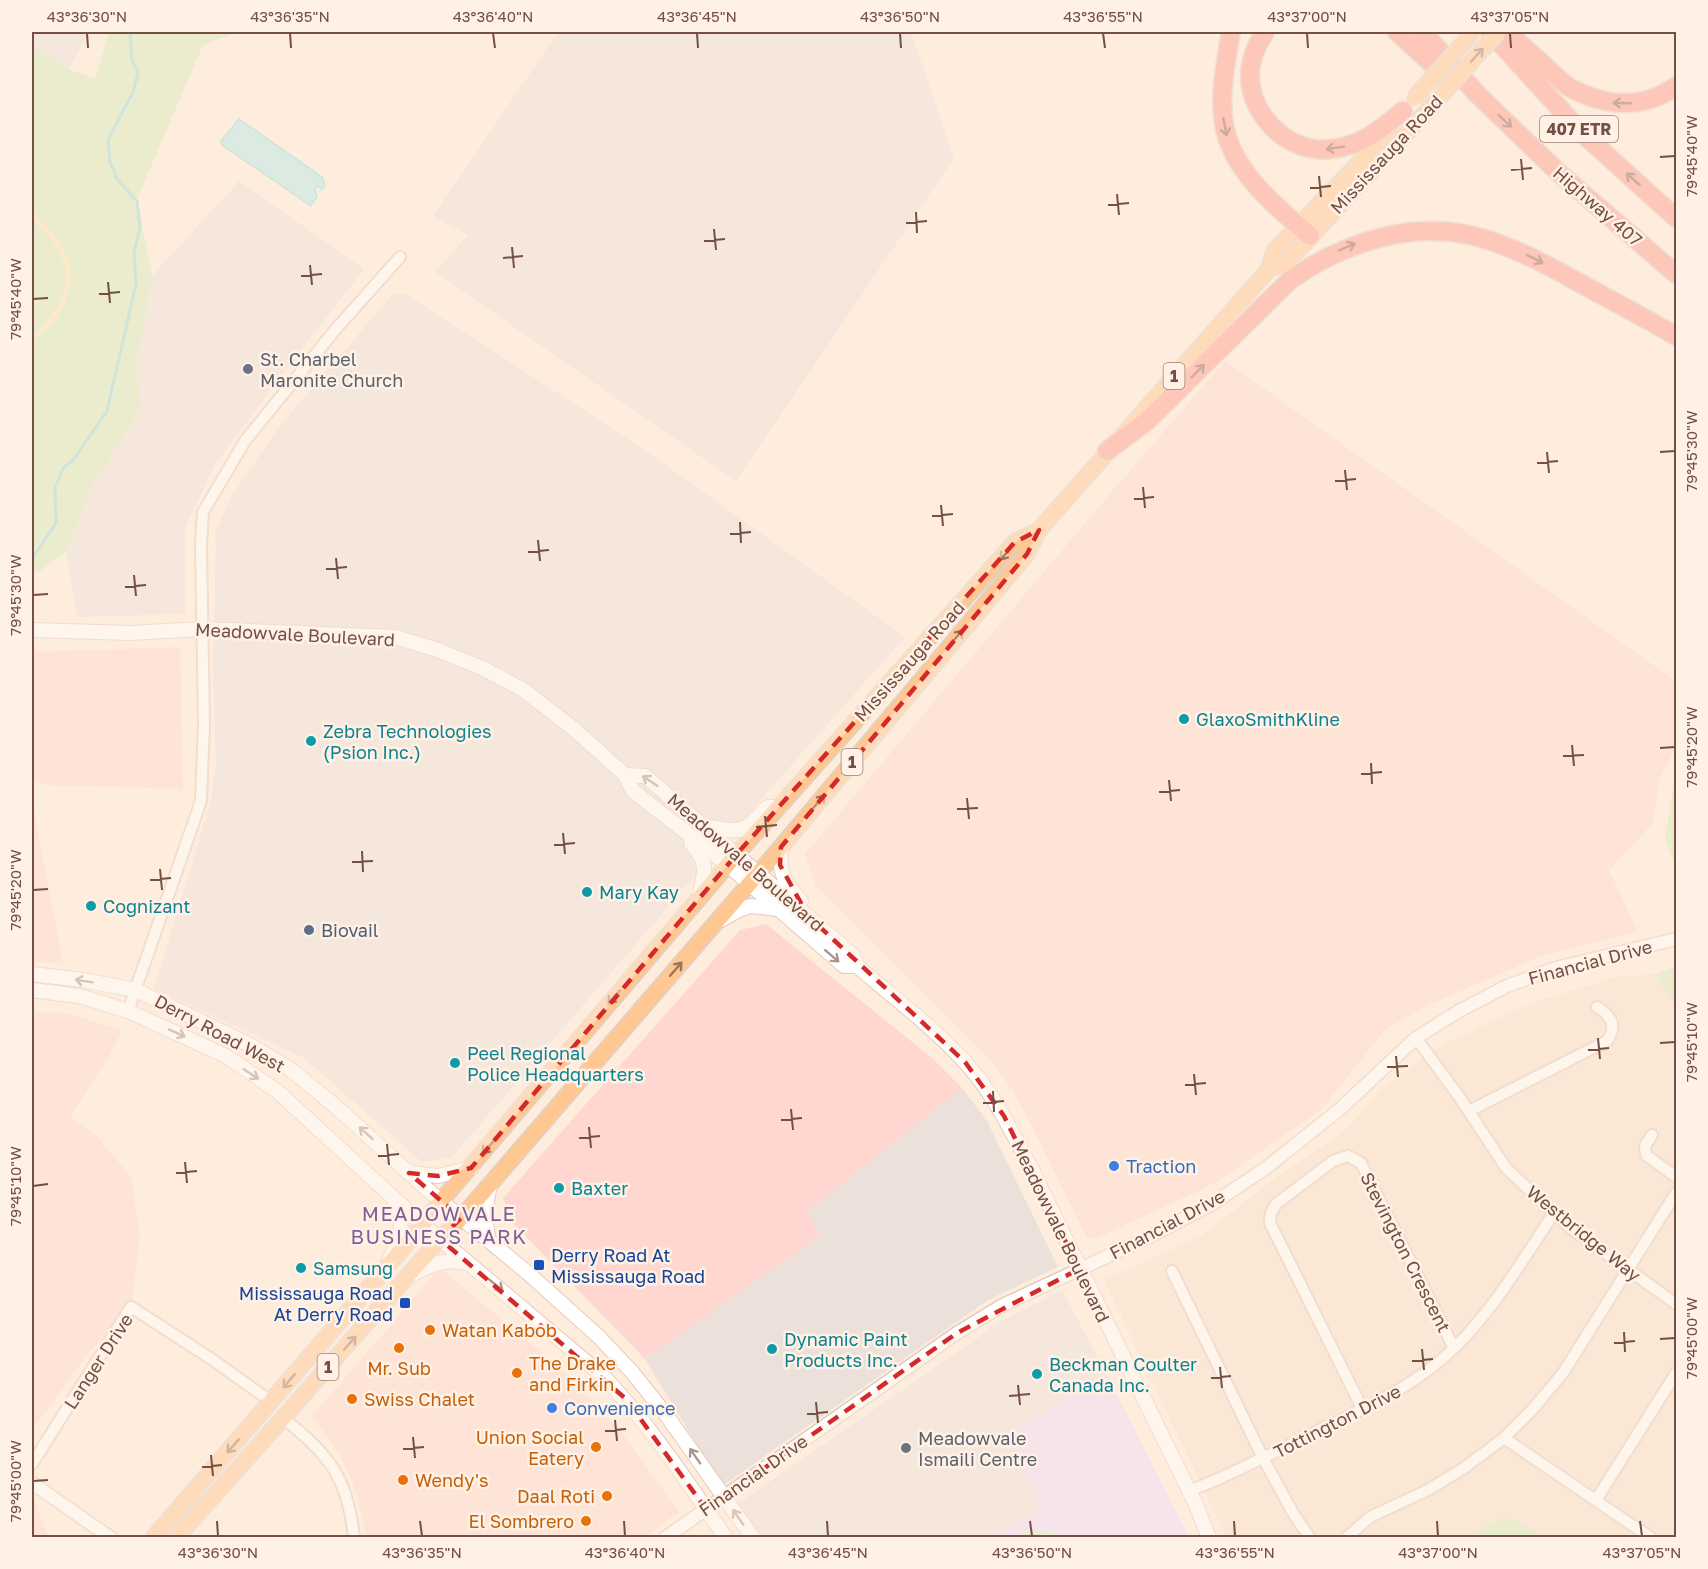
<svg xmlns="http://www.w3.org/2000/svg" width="1708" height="1569" font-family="'Golos Text',sans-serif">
	<rect width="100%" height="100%" fill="#feeddd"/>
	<path fill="#f8e0ce" d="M1655,974L1676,1006V1537H1544L1516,1520L1499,1519L1466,1537H1226L1104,1280L1201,1236L1270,1182L1347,1129L1383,1087L1446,1043L1537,1001L1617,977Z"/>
	<path fill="#ffd7d0" d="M1225,361L1676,681V746L1659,781L1653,823L1609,870L1638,932L1541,956L1429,1005L1386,1029L1321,1110L1215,1183L1095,1239L1087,1238L1031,1124L1013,1091L992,1062L816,886L805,854L1114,489Z
		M180,647L183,789L47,785L32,779V652Z
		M32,801L63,963L32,962Z
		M766,924L932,1058L962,1088L807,1212L820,1236L645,1359L513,1223L503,1198L740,930Z
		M32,1012L67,1013L122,1031L108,1058L70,1117L96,1135L131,1177L140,1236L131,1307L88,1354L32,1430Z
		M440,1268L566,1373L622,1433L679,1512L644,1537H366L363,1520L352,1481L339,1453L312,1416Z
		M32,1497L49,1537H32Z"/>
	<path fill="#ebe0da" d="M32,32H90L68,69L32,45Z
		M558,32H911L954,158L736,481L435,272L468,235L433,216Z
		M239,181L364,269L283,373L214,466L185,528V614L77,617L66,552L91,488L142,407L136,371L152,276Z
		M404,293L642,448L905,637L756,805L452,1157L422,1162L303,1057L154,989L211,801L216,762L213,671L216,531L232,495L282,423L392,295Z
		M962,1088L987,1121L1058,1267L988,1300L722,1486L645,1359L820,1236L807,1212Z
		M1062,1290L1107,1375L1003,1436L1044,1507L992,1537H764L736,1505L1002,1321Z"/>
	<path fill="#eadafa" d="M1107,1375L1189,1537L992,1538L1044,1507L1003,1436Z"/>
	<path fill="#d6ebbb" d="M109,32H238L203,45L137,199L152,276L136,371L142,407L91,488L66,552L38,572L32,571V45L68,69L95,79Z
		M1676,769V864H1674L1665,837Z
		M1676,966V1006L1655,974Z
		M1499,1519L1516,1520L1544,1537H1466Z
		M1039,1531L1054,1533L1068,1537H1014L1026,1533Z"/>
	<path fill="#ffe5b6" d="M32,212C61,239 85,269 61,310C54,321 45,330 36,339L33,337C42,326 52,316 59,304C78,269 56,241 32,219Z"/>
	<path fill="#b1e8e8" stroke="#97d9da" stroke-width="1.5" d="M239,119L322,177L325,185L322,190L317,186L315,188L317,196L311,206L222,145L221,141Z"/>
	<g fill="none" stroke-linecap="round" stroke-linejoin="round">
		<path stroke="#97d9da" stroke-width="3" d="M32,559L56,523L55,488L63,468L74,459L107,411L136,284L134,253L140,228L137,201L117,179L110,162L108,140L133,92L138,73L132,60L130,32"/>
		<defs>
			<path id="minor" d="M128,1011L201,801L204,724L201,545L203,512L245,441L335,330L400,257
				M1416,1038L1460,1098L1506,1168L1569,1227L1676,1304
				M1469,1111L1607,1041C1618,1026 1611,1015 1597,1007
				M1652,1135L1645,1146L1646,1155L1676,1177
				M1172,1271L1263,1458L1293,1513L1310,1538
				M1363,1410L1270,1223L1271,1213L1276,1204L1333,1161L1348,1156L1361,1163L1454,1348
				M283,1418C329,1454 348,1478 354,1538
				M1504,1438L1651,1538
				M32,1464L131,1307L210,1358L272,1402
				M1189,1491C1232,1475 1272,1453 1313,1433C1363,1409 1413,1388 1453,1349C1494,1310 1523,1259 1554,1213
				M1596,1500L1676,1373
				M1346,1538L1370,1517L1428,1490L1464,1468L1504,1438L1531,1411L1563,1373L1676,1193"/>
			<path id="tertiary" d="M32,1483L111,1538
				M665,1538L957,1333L1003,1305L1149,1237L1212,1204L1266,1168L1340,1109L1416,1038L1459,1011L1507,986L1556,968L1676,939"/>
			<path id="secondary" d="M32,630L130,633L202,629L395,637L438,650L482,668L522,689L574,729L625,775L633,791L728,865L844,966H857
				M625,775L645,776L853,955L857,966C893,997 932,1026 964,1061C993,1092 1012,1132 1032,1170L1197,1507L1209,1538
				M705,826C719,828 737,835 749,825C756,820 761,812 768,807H780
				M691,843C708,862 706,872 699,896
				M781,847C779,872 783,882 801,901
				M721,920L739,910L750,906L778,909
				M32,974L82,980L136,990L246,1043L290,1069L334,1105L429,1191L529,1274L599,1337L632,1372L667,1416L753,1538
				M32,990L79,996L128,1011L226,1056L277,1091L423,1225L602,1375C650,1424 687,1482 726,1538
				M409,1173L438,1176L471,1168
				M489,1241C484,1218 485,1205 491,1182
				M390,1258C405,1234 403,1223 393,1197
				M409,1276C432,1265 441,1258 467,1263"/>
			<path id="primary" d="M1269,269L1285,264L1429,109
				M153,1538L416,1233L441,1201L736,855L1015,542L1039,530
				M176,1538L283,1418L433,1247L461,1218L781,847L1027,554L1039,530L1269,269L1274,251L1357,165L1389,127"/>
			<path id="motorway" d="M1231,32C1226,61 1219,94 1224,124C1231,170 1276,207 1310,236
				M1265,32C1259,42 1253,52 1251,65C1243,110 1287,155 1331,149C1361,146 1381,129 1403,111
				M1397,32L1451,81
				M1423,32L1477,94L1559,173L1676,274
				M1490,32L1582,133L1676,218
				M1507,32C1520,44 1534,56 1548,69C1554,75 1561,82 1569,87C1604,107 1643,110 1676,86
				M1107,451L1147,421L1290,280C1346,241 1417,218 1485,239C1517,249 1546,264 1576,281C1609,299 1643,317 1676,336"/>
		</defs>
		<use href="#minor" stroke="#e4c9bc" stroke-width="14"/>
		<use href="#tertiary" stroke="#e4c9bc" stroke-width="15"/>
		<use href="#secondary" stroke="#e9c9b9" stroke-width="16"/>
		<use href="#primary" stroke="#dbd1ce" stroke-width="18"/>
		<use href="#motorway" stroke="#dbd1ce" stroke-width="21"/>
		<use href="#minor" stroke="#fff" stroke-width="10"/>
		<use href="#tertiary" stroke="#fff" stroke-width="12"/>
		<use href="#secondary" stroke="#fff" stroke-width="14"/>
		<use href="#primary" stroke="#ffc893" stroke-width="15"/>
		<use href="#motorway" stroke="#fd9c8f" stroke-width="18"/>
		<defs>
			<path id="primary-bridge" d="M1414,98L1473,32
				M1429,109L1498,32"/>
		</defs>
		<use href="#primary-bridge" stroke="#dbd1ce" stroke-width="18" stroke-linecap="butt"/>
		<use href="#primary-bridge" stroke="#ffc893" stroke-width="15"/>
	</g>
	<defs><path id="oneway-shaft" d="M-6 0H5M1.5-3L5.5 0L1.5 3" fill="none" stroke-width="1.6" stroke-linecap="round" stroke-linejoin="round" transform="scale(1.5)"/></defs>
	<g stroke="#9e735c">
		<use href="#oneway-shaft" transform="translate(1477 55) rotate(-48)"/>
		<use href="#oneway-shaft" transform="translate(1006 553) rotate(131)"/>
		<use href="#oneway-shaft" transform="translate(957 637) rotate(-50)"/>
		<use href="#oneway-shaft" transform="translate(819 802) rotate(-50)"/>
		<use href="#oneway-shaft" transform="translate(676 969) rotate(-49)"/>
		<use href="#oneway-shaft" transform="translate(614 997) rotate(131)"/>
		<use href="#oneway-shaft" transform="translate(488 1147) rotate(130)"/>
		<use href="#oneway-shaft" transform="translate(350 1343) rotate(-49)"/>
		<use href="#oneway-shaft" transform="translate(289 1381) rotate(130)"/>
		<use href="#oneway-shaft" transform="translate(233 1446) rotate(131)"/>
	</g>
	<g stroke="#8f5e53">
		<use href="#oneway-shaft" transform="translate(1622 103) rotate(-178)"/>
		<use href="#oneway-shaft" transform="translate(1505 121) rotate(43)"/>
		<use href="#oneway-shaft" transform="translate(1225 127) rotate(79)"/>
		<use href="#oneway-shaft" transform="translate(1335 148) rotate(171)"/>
		<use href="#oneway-shaft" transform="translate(1633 179) rotate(-138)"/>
		<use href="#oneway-shaft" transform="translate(1347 247) rotate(-23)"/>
		<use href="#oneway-shaft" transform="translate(1535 259) rotate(27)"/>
		<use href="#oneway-shaft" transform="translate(1198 371) rotate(-45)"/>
	</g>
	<g stroke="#ac958f">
		<use href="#oneway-shaft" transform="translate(650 781) rotate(-146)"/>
		<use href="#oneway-shaft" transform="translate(832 956) rotate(41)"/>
		<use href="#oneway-shaft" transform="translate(84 981) rotate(-171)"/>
		<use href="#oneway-shaft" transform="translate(177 1033) rotate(24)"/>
		<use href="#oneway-shaft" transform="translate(251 1074) rotate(34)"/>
		<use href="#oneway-shaft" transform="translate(366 1133) rotate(-138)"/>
		<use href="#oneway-shaft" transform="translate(496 1285) rotate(39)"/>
		<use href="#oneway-shaft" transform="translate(695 1456) rotate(-125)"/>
		<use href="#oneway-shaft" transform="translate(738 1517) rotate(-125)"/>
	</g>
	<path d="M0 0H1708V1569H0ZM1039,530L1027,554L781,847L780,865L808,916L965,1062L1004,1116L1079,1269L957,1333L706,1509L626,1399L440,1239L461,1218L409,1173L438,1176L471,1168L736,855L1015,542Z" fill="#feeddd" fill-opacity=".55" fill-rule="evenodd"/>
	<path fill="none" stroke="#d62828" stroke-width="4.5" stroke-dasharray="12 8" stroke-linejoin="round" d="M1039,530L1027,554L781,847L780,865L808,916L965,1062L1004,1116L1079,1269L957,1333L706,1509L626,1399L440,1239L461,1218L409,1173L438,1176L471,1168L736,855L1015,542Z"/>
	<path fill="none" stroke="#744f44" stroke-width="2" d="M87,33L88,48M290,33L291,48M493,33L495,48M697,33L698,48M900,33L901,48M1103,33L1105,48M1307,33L1308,48M1510,33L1511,48M1660,157L1675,156M1521,159L1523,180M1511,170L1532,168M1319,176L1321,197M1310,188L1331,186M1117,194L1119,215M1108,205L1129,203M916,212L917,233M906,223L927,221M714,229L716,250M704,241L725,239M512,247L514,268M503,258L523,256M310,265L312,285M301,276L322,274M108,282L110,303M99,294L120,292M33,299L48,298M1547,452L1549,473M1660,452L1675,451M1537,463L1558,461M1345,470L1347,490M1335,481L1356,479M1143,487L1145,508M1134,499L1154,497M941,505L943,526M932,516L953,514M740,522L741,543M730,534L751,532M538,540L540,561M528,552L549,550M336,558L338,579M326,569L347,567M134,575L136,596M125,587L146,585M33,595L48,594M1572,745L1574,766M1660,748L1675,747M1563,756L1584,755M1371,763L1372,784M1361,774L1382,772M1169,780L1171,801M1159,792L1180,790M967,798L969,819M957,809L978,808M765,816L767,837M756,827L777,825M563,833L565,854M554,845L575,843M362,851L363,872M352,862L373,861M160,869L162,890M150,880L171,878M33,890L48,889M1598,1038L1600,1059M1660,1043L1675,1042M1588,1050L1609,1048M1396,1056L1398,1077M1387,1067L1408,1066M1194,1074L1196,1095M1185,1085L1206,1083M993,1091L994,1112M983,1103L1004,1101M791,1109L793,1130M781,1120L802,1118M589,1127L591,1148M579,1138L600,1136M387,1144L389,1165M378,1156L399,1154M185,1162L187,1183M176,1173L197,1171M33,1186L48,1184M1624,1332L1625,1352M1660,1339L1675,1338M1614,1343L1635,1341M1422,1349L1424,1370M1412,1361L1433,1359M1220,1367L1222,1388M1211,1378L1231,1376M1018,1385L1020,1405M1009,1396L1030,1394M816,1402L818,1423M807,1414L828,1412M615,1420L617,1441M605,1431L626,1429M413,1437L415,1458M403,1449L424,1447M211,1455L213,1476M202,1467L222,1465M33,1481L48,1480M217,1521L218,1536M420,1521L422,1536M624,1521L625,1536M827,1521L828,1536M1030,1521L1032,1536M1234,1521L1235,1536M1437,1521L1438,1536M1640,1521L1642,1536"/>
	<g fill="#6b7280" stroke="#fff1e5" stroke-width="2">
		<circle cx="248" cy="369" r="6"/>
		<circle cx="906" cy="1448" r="6"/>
	</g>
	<g fill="#0f9aa8" stroke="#fff1e5" stroke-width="2">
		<circle cx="1184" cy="719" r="6"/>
		<circle cx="311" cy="741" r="6"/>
		<circle cx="587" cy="892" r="6"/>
		<circle cx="91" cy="906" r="6"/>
		<circle cx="455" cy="1063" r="6"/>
		<circle cx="559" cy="1188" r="6"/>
		<circle cx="301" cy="1268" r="6"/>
		<circle cx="772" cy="1349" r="6"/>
		<circle cx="1037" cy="1374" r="6"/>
	</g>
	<circle fill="#5c6f8a" stroke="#fff1e5" stroke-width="2" cx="309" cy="930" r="6"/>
	<g fill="#3f7fe0" stroke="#fff1e5" stroke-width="2">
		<circle cx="1114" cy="1166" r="6"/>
		<circle cx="552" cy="1408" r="6"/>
	</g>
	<g fill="#1a4fb4" stroke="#fff1e5" stroke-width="2">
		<rect x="533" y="1259" width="12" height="12" rx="3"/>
		<rect x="399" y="1297" width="12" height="12" rx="3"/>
	</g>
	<g fill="#e8710a" stroke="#fff1e5" stroke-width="2">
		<circle cx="430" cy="1330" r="6"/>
		<circle cx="399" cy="1348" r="6"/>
		<circle cx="517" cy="1373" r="6"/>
		<circle cx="352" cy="1399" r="6"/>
		<circle cx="596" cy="1447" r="6"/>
		<circle cx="403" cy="1480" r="6"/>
		<circle cx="607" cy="1496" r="6"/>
		<circle cx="586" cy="1521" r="6"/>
	</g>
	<g text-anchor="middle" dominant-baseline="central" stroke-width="5" stroke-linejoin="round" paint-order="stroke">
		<g fill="#fff1e5" stroke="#9e8074" stroke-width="1.5">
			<rect x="1540" y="116" width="78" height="26" rx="4.5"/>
			<rect x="1163.5" y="363" width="21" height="26" rx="4.5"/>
			<rect x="841.5" y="749" width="21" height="26" rx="4.5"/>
			<rect x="317.5" y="1354" width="21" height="26" rx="4.5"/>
		</g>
		<g font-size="16" font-weight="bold" fill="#744f44">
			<text x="1579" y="129">407 ETR</text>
			<text x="1174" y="376">1</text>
			<text x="852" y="762">1</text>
			<text x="328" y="1367">1</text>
		</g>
		<g font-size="18" fill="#744f44" stroke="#fff1e5">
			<text transform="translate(1386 154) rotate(-47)">Mississauga Road</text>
			<text transform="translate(1598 206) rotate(41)">Highway 407</text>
			<text transform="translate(295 634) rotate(3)">Meadowvale Boulevard</text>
			<text transform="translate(909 661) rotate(-48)">Mississauga Road</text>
			<text transform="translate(746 862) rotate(41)">Meadowvale Boulevard</text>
			<text transform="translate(1590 962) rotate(-15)">Financial Drive</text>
			<text transform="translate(220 1033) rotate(28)">Derry Road West</text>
			<text transform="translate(1167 1224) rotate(-28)">Financial Drive</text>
			<text transform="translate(1061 1231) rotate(64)">Meadowvale Boulevard</text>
			<text transform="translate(1584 1233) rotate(39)">Westbridge Way</text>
			<text transform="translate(1406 1252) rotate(63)">Stevington Crescent</text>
			<text transform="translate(98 1361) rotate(-57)">Langer Drive</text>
			<text transform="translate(1337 1421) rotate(-27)">Tottington Drive</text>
			<text transform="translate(753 1475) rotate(-35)">Financial Drive</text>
		</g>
		<g font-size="18" fill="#5b616d" stroke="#fff1e5" text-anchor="start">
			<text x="260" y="359">St. Charbel<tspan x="260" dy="21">Maronite Church</tspan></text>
			<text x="918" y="1438">Meadowvale<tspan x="918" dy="21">Ismaili Centre</tspan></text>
		</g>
		<g font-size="18" fill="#0d838f" stroke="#fff1e5" text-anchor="start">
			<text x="1196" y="719">GlaxoSmithKline</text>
			<text x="323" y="731">Zebra Technologies<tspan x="323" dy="21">(Psion Inc.)</tspan></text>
			<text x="599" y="892">Mary Kay</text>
			<text x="103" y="906">Cognizant</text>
			<text x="467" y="1053">Peel Regional<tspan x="467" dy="21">Police Headquarters</tspan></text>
			<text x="571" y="1188">Baxter</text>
			<text x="313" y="1268">Samsung</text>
			<text x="784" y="1339">Dynamic Paint<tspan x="784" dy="21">Products Inc.</tspan></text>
			<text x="1049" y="1364">Beckman Coulter<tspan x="1049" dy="21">Canada Inc.</tspan></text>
		</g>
		<g font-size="18" fill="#4e5e75" stroke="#fff1e5" text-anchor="start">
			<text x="321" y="930">Biovail</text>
		</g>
		<g font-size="18" fill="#366cbe" stroke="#fff1e5" text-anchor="start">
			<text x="1126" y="1166">Traction</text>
			<text x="564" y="1408">Convenience</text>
		</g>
		<g font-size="18" fill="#164399" stroke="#fff1e5" text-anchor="start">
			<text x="551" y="1255">Derry Road At<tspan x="551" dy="21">Mississauga Road</tspan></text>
			<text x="393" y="1293" text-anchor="end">Mississauga Road<tspan x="393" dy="21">At Derry Road</tspan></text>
		</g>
		<g font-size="18" fill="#c56008" stroke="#fff1e5" text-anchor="start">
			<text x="442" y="1330">Watan Kabob</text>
			<text x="529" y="1363">The Drake<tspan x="529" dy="21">and Firkin</tspan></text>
			<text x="399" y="1368" text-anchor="middle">Mr. Sub</text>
			<text x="364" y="1399">Swiss Chalet</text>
			<text x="584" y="1437" text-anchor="end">Union Social<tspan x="584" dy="21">Eatery</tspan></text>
			<text x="415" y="1480">Wendy's</text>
			<text x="595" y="1496" text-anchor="end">Daal Roti</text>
			<text x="574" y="1521" text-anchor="end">El Sombrero</text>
		</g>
		<g font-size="20" letter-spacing="1.5" fill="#7d5f99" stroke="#fff1e5">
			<text x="439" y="1213">MEADOWVALE<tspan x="439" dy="23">BUSINESS PARK</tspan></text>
		</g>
	</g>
	<rect width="1708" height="1569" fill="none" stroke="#fff1e5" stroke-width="66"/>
	<rect x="33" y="33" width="1642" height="1503" fill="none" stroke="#744f44" stroke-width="2"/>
	<g font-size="15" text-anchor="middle" fill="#744f44">
		<text x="87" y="22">43°36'30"N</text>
		<text x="290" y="22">43°36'35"N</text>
		<text x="493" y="22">43°36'40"N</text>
		<text x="697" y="22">43°36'45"N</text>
		<text x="900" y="22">43°36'50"N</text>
		<text x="1103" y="22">43°36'55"N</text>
		<text x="1307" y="22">43°37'00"N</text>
		<text x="1510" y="22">43°37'05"N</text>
		<text transform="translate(1692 156) rotate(-90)" y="5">79°45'40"W</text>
		<text transform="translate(16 299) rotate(-90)" y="5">79°45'40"W</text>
		<text transform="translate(1692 451) rotate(-90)" y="5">79°45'30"W</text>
		<text transform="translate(16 595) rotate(-90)" y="5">79°45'30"W</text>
		<text transform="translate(1692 747) rotate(-90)" y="5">79°45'20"W</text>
		<text transform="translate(16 890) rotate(-90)" y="5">79°45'20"W</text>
		<text transform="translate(1692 1042) rotate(-90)" y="5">79°45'10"W</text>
		<text transform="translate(16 1186) rotate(-90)" y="5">79°45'10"W</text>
		<text transform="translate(1692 1338) rotate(-90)" y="5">79°45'00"W</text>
		<text transform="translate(16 1481) rotate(-90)" y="5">79°45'00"W</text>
		<text x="218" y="1558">43°36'30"N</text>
		<text x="422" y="1558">43°36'35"N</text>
		<text x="625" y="1558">43°36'40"N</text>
		<text x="828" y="1558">43°36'45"N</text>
		<text x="1032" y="1558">43°36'50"N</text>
		<text x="1235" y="1558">43°36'55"N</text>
		<text x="1438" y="1558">43°37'00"N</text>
		<text x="1642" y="1558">43°37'05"N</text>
	</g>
</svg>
